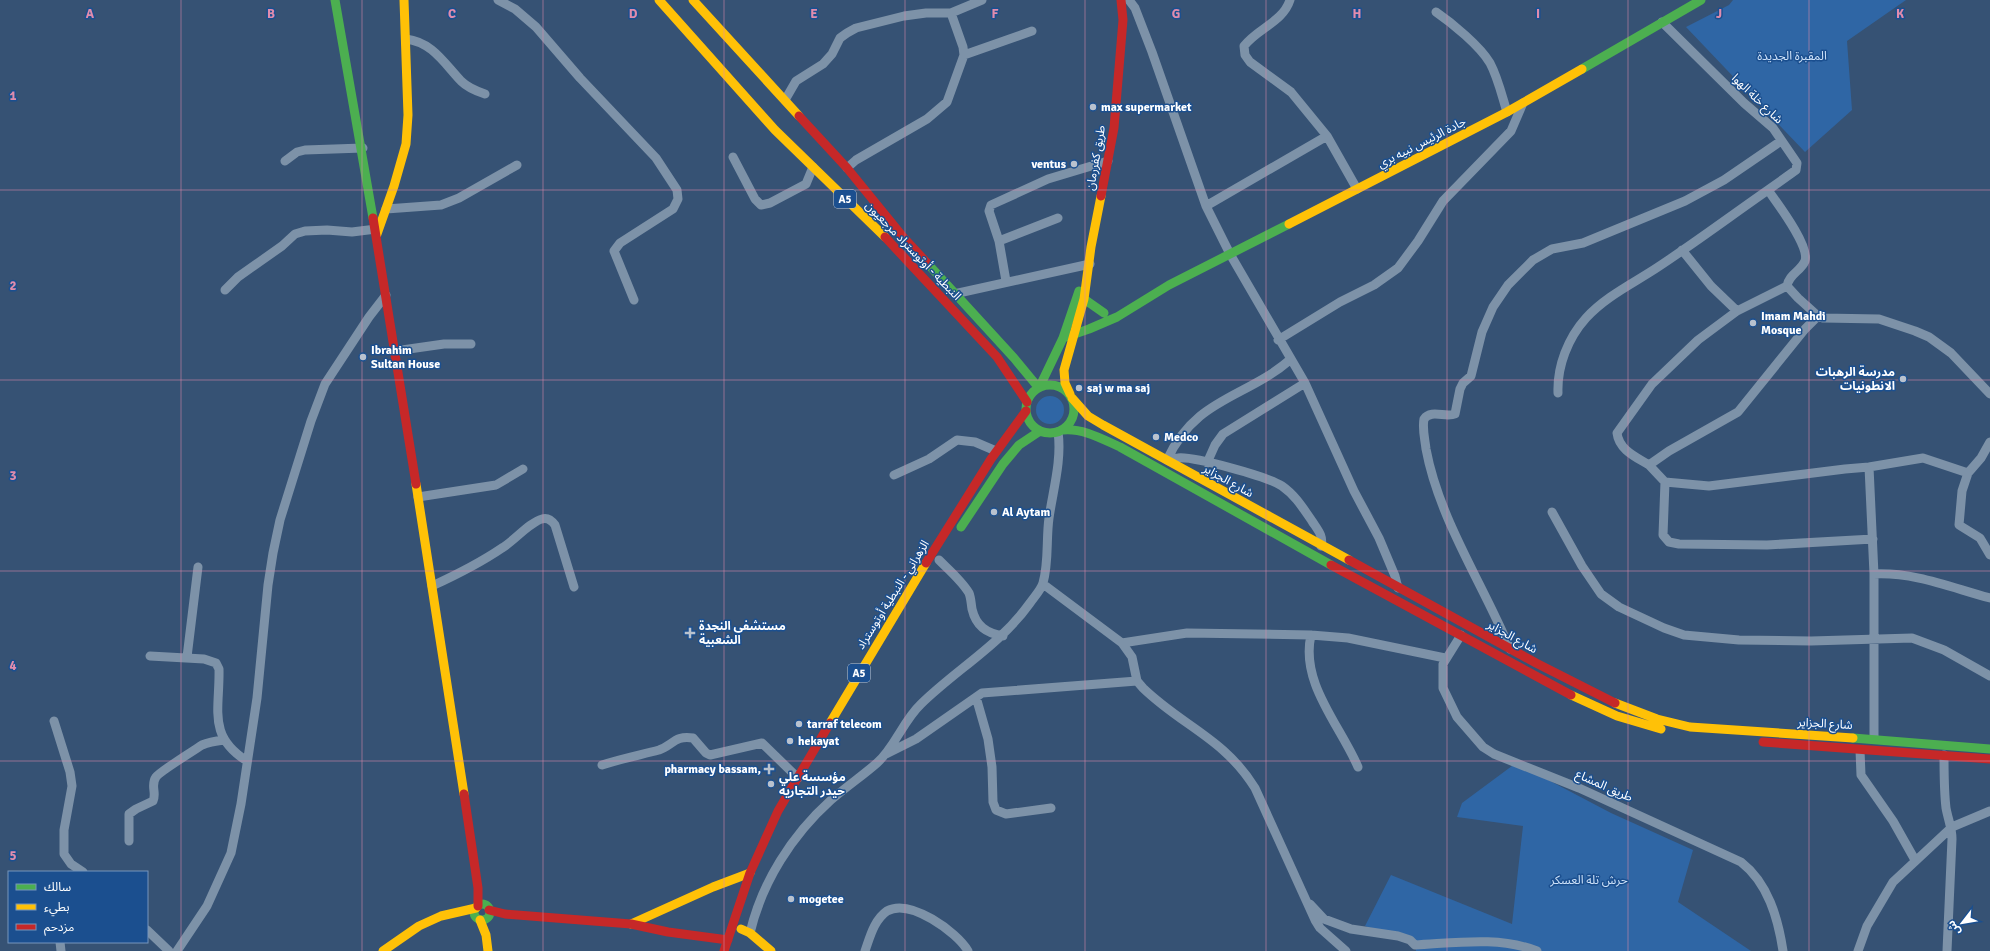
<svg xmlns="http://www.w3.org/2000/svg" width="1990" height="951" font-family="Signika,'Noto Sans Arabic',sans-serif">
	<rect width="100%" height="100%" fill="#365274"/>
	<path fill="#2f66a5" d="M1733,0H1906L1847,41L1852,110L1805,152L1686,27L1729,5Z
		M1036 410a14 14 0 1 1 28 0a14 14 0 1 1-28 0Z
		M1516,763L1611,813L1693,850L1678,902L1751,951H1416L1415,944L1365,926L1391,875L1512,924L1523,826L1457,817L1462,803Z"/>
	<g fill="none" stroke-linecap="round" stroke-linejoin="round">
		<path stroke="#7d92a8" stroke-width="9" d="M498,0L515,9L536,27L580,78L656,158L677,190L678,199L673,209L620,243L614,251L634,300
			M1129,0L1135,8L1152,52L1206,206L1230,254L1305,383L1354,491L1379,538L1395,576L1398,588
			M1290,0C1283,22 1258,28 1244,46L1245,55L1250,62L1291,92L1327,136
			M1436,12C1452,23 1480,46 1490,63C1498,78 1502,96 1507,112
			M1662,22L1744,103L1773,128L1797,163L1796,170L1768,190C1777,203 1810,246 1805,261C1801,271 1789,274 1787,286L1798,298L1818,316L1823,318L1879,319L1915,331L1929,337L1951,353L1990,394
			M406,39C432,42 444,63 461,81C468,88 476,91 485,94
			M964,55L1032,31
			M785,100L796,81L823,64L832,54L840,38L847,33L856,28L904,16L926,13H951L982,0
			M733,157L755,199L761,205L770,203L806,184L813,167
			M285,161L297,152L305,150L363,148
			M847,168L856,160L927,119L947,102L964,55L963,47L951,13
			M1206,206L1327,136L1357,189
			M386,209L441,205L459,198L517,165
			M999,241L1058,218
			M1682,250L1711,286L1737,311
			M1006,281L999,241L989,211L991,205L1048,179L1108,161
			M225,290L238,277L282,246L295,234L305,231L327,230L352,232L376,229
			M954,294L1090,264
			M1818,316L1805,329L1738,412L1669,451L1649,465L1665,482L1709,486L1845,469L1869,467L1923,458L1968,473L1981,458L1990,442
			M1278,340L1340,302L1374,285L1398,268L1418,241L1443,201L1511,131L1523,103
			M395,351L444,344H471
			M1558,393C1557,366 1568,338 1586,318C1606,296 1634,283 1658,267C1696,242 1732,215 1768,190
			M1167,460C1196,397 1245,399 1291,359
			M1169,461C1172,460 1175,458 1178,458C1193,456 1269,477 1282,486C1295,495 1303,508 1312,521C1317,529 1324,536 1321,546
			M1207,463L1215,445L1223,434L1305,383
			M1649,465C1636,457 1619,450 1617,433L1652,384L1698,340L1737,311L1787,286
			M1869,467L1874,574V739
			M1968,473L1962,491L1959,525L1980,538L1990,555
			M894,475L929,459L957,440L975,442L996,451
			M1665,482L1663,535L1669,542L1679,544L1767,545L1873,539
			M418,497L496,485L523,469
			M1552,512L1582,566L1601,594L1619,607L1664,628L1684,635L1739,640L1811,641L1912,638L1944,650L1990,676
			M939,560C949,570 962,581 969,593C971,598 971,603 972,609C976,626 986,633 1003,636
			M1874,574C1915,572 1952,588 1990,598
			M1043,584L1122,643L1132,657L1137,681L1143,688C1182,726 1224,738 1255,788L1315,920L1320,928L1346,951
			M432,586C456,575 480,563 502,548C514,541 530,522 542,519C548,517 552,521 555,525L574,587
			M1311,635C1300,683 1340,725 1358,767
			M1461,635L1443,664V688L1457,717L1483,747L1494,754L1579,788L1741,862C1768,883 1778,918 1783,951
			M1122,643L1187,633L1311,635L1348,638L1445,658
			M1510,649C1483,584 1439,519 1426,449C1425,439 1422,429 1424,419C1431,409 1446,418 1455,414L1460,389L1463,383L1471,376L1482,332L1493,307L1508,285L1533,260L1552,249L1583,243L1685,201L1724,180L1781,141
			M150,656L204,659L216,663L219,669C220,709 207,736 247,761
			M187,657L198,567
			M976,697L988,739L992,767L993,802L996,810L1006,814L1051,808
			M54,721L70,772L72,786L64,830V854L71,864L83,872
			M1860,750L1861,775L1893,821L1915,860
			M886,754L916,739L982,693L1137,681
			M1944,755C1944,773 1944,791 1946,808C1948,819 1952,828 1952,839L1947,951
			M602,765C620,759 640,755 659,750C673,745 675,735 693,738L706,753L710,755L762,743L798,778
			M129,841V814L136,809L153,801C157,793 150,785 156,777C159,772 196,749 202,745C209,742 216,741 224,740
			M1310,904L1324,919L1351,929L1398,936L1410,940L1415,945C1455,943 1499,936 1537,951
			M147,930L169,951
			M750,933C762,882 792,835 831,800C846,787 862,776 877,763C895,747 903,721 921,704C958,668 999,646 1030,603C1034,597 1041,590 1043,583C1049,562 1046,539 1049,518C1053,490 1062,460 1058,432
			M60,942L61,951
			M177,951L207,906L231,853L241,804L257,698L268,585L273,553L280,520L311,421L325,384L369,317L386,295
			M865,951C870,937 874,920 887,911C910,898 957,932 968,951
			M1858,951L1867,926L1893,882L1952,827L1990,811"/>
		<path stroke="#4caf50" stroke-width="9" d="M335,0L373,218
			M1582,69L1701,0
			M928,264L1014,358L1038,387
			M1084,299L1104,313
			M1063,338L1089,329L1117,317L1169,285L1289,224
			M1026 409a24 24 0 1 1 48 0a24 24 0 1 1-48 0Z
			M1040,386L1063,338L1079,291
			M1063,430C1083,428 1102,439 1120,447L1331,565
			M961,527L1003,464L1019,445L1040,431
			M1853,738L1990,749
			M474 912a8 8 0 1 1 16 0a8 8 0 1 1-16 0Z"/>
		<path stroke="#ffc107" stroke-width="9" d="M659,0L775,130L885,237
			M693,0L799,116
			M1289,224L1507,112L1582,69
			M377,234L394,186L406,144L408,115L404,0
			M1070,394L1065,383L1064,370L1084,299L1091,247L1101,196
			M1072,398L1088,416L1103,425L1349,560
			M416,484L464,794
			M1571,695L1617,716L1661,729
			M1615,703L1657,719L1690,727L1853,738
			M830,723L926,563
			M480,920L486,935L488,951
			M631,924L713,887L750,873
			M741,929L750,933L771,951
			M383,951L419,926L441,916L476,908"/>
		<path stroke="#c62828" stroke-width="9" d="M799,116L847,168L904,238L928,264
			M1101,196L1114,128L1123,20L1121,0
			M373,218L416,484
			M885,237L997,357L1027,402
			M1349,560L1536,663L1615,703
			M926,563L991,459L1026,411
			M1331,565L1571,695
			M1763,742L1990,759
			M464,794L478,888V906
			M489,910L505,914L631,924L668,932L728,940
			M724,951L750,873L778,811L830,723"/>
	</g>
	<path fill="none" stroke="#e08cad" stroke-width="1" stroke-opacity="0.55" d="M181,0V951M362,0V951M543,0V951M724,0V951M905,0V951M1085,0V951M1266,0V951M1447,0V951M1628,0V951M1809,0V951M0,190H1990M0,380H1990M0,571H1990M0,761H1990"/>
	<g fill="#b9c2ce" stroke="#1b4f8f" stroke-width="1.5">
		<circle cx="1093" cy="107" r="4"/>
		<circle cx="1074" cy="164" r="4"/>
		<circle cx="1753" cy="323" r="4"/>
		<circle cx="363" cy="357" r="4"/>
		<circle cx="1903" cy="379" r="4"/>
		<circle cx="1079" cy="388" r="4"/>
		<circle cx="1156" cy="437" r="4"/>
		<circle cx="994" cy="512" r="4"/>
		<path d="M688 627h4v4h4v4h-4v4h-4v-4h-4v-4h4z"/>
		<circle cx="799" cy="724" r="4"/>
		<circle cx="790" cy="741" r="4"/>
		<path d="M767 763h4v4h4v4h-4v4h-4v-4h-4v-4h4z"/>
		<circle cx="771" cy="784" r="4"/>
		<circle cx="791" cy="899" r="4"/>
	</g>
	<g text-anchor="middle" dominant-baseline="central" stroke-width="3" stroke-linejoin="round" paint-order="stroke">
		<g fill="#1b4f8f" stroke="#bbcadd" stroke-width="1">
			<rect x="834" y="190" width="22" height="18" rx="3"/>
			<rect x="848" y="664" width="22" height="18" rx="3"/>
		</g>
		<g font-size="11" font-weight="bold" fill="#fff">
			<text x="845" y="199">A5</text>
			<text x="859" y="673">A5</text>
		</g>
		<g font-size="12" fill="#cfe3fa" stroke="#1b4f8f">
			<text x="1792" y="56">المقبرة الجديدة</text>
			<text x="1589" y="880">حرش تلة العسكر</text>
		</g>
		<g font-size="12" fill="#fff" stroke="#1b4f8f">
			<text transform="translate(1757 99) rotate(44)">شارع خلة الهوا</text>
			<text transform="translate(1422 143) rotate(-27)">جادة الرئيس نبيه بري</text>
			<text transform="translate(1096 158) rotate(-80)">طريق كفررمان</text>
			<text transform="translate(913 251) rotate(46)">النبطية - أوتوستراد مرجعيون</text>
			<text transform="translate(1228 481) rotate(29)">شارع الجزاير</text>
			<text transform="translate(893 595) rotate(-58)">الزهراني - النبطية أوتوستراد</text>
			<text transform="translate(1512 637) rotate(29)">شارع الجزاير</text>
			<text transform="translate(1825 724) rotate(3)">شارع الجزاير</text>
			<text transform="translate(1604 786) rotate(24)">طريق المشاع</text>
		</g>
		<g font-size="12" font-weight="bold" fill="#fff" stroke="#1b4f8f" text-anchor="start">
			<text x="1101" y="107">max supermarket</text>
			<text x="1066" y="164" text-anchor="end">ventus</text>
			<text x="1761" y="316">Imam Mahdi<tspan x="1761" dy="14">Mosque</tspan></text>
			<text x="371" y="350">Ibrahim<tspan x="371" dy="14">Sultan House</tspan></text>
			<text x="1895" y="372" text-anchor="end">مدرسة الرهبات<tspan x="1895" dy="14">الانطونيات</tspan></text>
			<text x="1087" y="388">saj w ma saj</text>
			<text x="1164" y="437">Medco</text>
			<text x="1002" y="512">Al Aytam</text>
			<text x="699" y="626">مستشفى النجدة<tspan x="699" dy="14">الشعبية</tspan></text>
			<text x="807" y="724">tarraf telecom</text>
			<text x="798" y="741">hekayat</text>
			<text x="761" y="769" text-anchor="end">pharmacy bassam,</text>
			<text x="779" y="777">مؤسسة علي<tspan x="779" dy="14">حيدر التجاريه</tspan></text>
			<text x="799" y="899">mogetee</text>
		</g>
	</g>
	<g font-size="13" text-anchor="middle" font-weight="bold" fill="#e08cad" stroke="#1b4f8f" stroke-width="3" stroke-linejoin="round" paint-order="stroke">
		<text x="90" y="18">A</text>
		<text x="271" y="18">B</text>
		<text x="452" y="18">C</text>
		<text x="633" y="18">D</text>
		<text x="814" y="18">E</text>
		<text x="995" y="18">F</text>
		<text x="1176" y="18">G</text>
		<text x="1357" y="18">H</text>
		<text x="1538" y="18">I</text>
		<text x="1719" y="18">J</text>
		<text x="1900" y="18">K</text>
		<text x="13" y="100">1</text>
		<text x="13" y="290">2</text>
		<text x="13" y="480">3</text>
		<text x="13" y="670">4</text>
		<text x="13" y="860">5</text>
	</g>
	<rect x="8" y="871" width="140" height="72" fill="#1b4f8f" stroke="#7695bc"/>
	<rect x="16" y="884" width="20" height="6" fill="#4caf50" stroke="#7695bc"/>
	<text x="44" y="891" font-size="12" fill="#ffffff">سالك</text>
	<rect x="16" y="904" width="20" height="6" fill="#ffc107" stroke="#7695bc"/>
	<text x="44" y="911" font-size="12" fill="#ffffff">بطيء</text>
	<rect x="16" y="924" width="20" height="6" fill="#c62828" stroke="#7695bc"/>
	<text x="44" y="931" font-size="12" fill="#ffffff">مزدحم</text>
	<g transform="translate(1962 923) rotate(239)" stroke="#1b4f8f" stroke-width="3" paint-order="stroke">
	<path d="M0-3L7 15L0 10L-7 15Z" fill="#ffffff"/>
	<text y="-6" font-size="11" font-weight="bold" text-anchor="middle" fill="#ffffff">ش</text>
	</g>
</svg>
